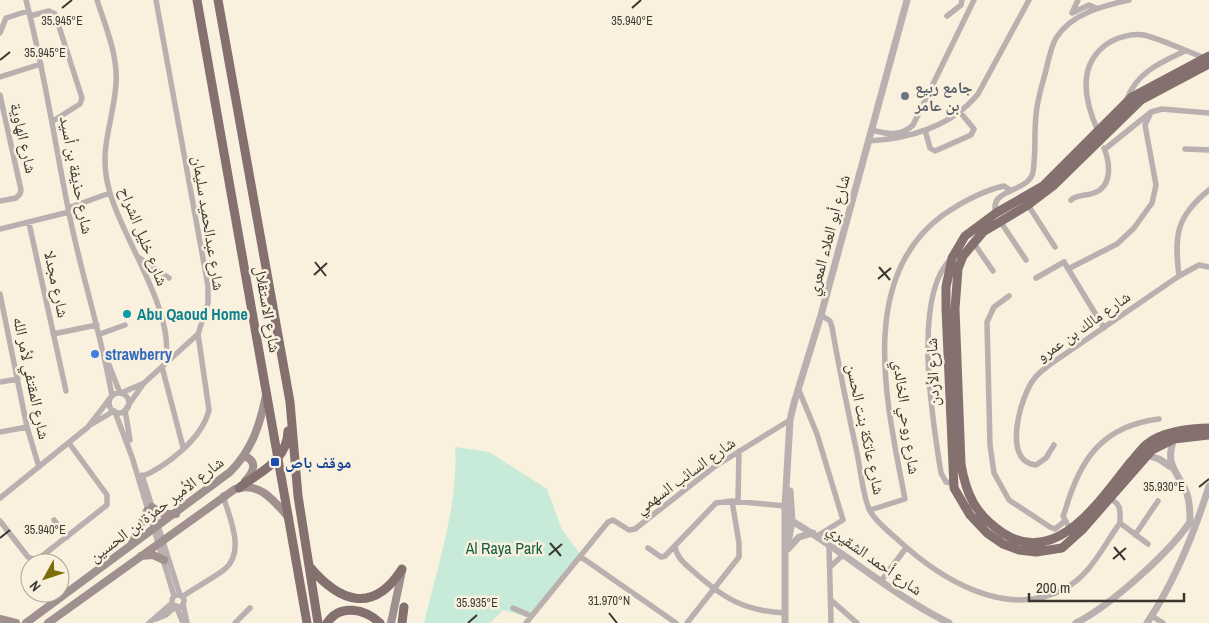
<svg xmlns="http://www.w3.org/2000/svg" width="1209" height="623" font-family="'Archivo Narrow','Noto Naskh Arabic',sans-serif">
	<rect width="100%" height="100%" fill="#f9f0dd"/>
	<path fill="#c8ebd9" d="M455,447L489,452L547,489L562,530L581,555L530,618L503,610L490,623H424C437,569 459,502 455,447Z"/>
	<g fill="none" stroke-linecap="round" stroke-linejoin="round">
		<path stroke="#bab0af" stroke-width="5.5" d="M26,0C44,69 54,138 68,208C80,271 101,332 112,396
			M97,0C106,28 118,55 116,84C113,126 97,149 110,193C124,242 177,314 165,364
			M1078,0L1072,13L1089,5L1096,8
			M30,16L49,11L55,14L82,98L80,104L53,121
			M947,16L961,5L962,0
			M0,33L6,18L28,11
			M0,77L41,64
			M0,95L21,190L20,194L16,198L0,201
			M1127,99C1137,72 1160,63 1185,51
			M871,130C887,134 901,137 913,125L974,0
			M925,130L930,148L935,151L971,135L974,129L960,112
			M1098,131C1084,100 1076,63 1110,42C1119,37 1133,33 1144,35C1164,40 1185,51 1205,58
			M868,141C908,139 951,127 978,94L1029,0
			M1105,149L1151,112L1162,109L1209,113
			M1185,149L1209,150
			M1071,200C1077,194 1086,196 1094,193C1113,186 1110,163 1104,148
			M1028,205L1055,247
			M68,208L110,193
			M996,213C988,188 1029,193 1033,172C1036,154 1034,134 1036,115C1037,102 1041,88 1045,74C1048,63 1050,49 1056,38C1072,13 1103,6 1129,0
			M1000,221L1026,260
			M29,223L66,391
			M0,229L69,212
			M973,242L993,271
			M138,257L169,278
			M952,258C911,294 933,423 941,473L946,482L952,483
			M1068,269L1117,244L1134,228L1152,203L1156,185L1145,125L1151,112
			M1179,276C1174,235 1176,217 1209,190
			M1036,278L1064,262L1104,328
			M0,294L27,427L39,467
			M1009,296L994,307L987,322L990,445L994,473L1009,500L1050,527L1055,529L1065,521
			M821,315L830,321L832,327C839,369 848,411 857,453C861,471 862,492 869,509C874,520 888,531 897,539C940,579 1006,620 1064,589C1091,575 1103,546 1120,523
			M53,334L97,325
			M100,334L125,325
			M109,365L120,393
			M162,367L183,447
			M0,382L18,379
			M798,388L817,434L843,520L817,536
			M121,393L142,384
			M109 403a10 10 0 1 1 20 0a10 10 0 1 1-20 0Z
			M127,407L144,383L198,334
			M125,410L130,440
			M115,412L132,457L174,596
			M92,424L114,411
			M0,432L27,427
			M1054,445L1046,458L1036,465C1001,462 1021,395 1034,379C1039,372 1046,368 1052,363L1179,276L1199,265L1209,267
			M142,475L180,595
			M139,478C166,467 202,439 209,410L198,334L208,303V286L156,0
			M0,498L88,427L111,397
			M1110,499C1122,504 1120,512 1120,523L1148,544
			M738,501L739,451
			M870,510L905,499C888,409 855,279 943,215C962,202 982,191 1004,186L1010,190
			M54,520L67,537
			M0,521L28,557L37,560L107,505V495L69,443
			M1070,529L1063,516L1065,511C1080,459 1102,426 1159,419
			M1135,535L1158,501
			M829,545L831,623
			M675,547C677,558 685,564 693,571C723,598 744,611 785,613
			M648,548L661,557L665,556L716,503L732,501L785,506
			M581,557L676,623
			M831,566L843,555
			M881,581L906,548
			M172 601a6 6 0 1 1 12 0a6 6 0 1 1-12 0Z
			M182,597C196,587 212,579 225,569C246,551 229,517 223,495
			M831,600L857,623
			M183,604L187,623
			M176,606L183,623
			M513,608L531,616
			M1152,616L1163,623
			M156,619L166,615L176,606
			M149,623L172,603
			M235,623L250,608
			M526,623L608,522L613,520L629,530L635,529L714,467L790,420
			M687,623L739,557V543L732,501"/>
		<path stroke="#bab0af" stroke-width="7" d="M1147,455L1159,459L1171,467
			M785,517C842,549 890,594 949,623
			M788,543L792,521L790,491
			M788,549L799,537L813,533
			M785,623V506L790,420L794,403L821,315L907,0
			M1076,623C1110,606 1169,553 1190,522C1190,512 1190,503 1187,494C1178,471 1164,466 1174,439
			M1147,623C1175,581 1194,534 1209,486"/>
		<path stroke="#a0908f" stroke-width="8" d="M244,456C258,461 254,472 245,481
			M152,507L163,514H176
			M132,543L147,511
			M141,556L153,555L164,560
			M0,619L16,623
			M26,623L230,472C252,450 260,425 266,395
			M48,623L235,489C260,481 274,501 289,518
			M391,623L402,571"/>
		<path stroke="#84706f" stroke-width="9" d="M197,0L307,623
			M218,0L290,402L298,496L318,623
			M1209,56L1132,97L1043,186L996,213L965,236L952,258L946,287V309L954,488L970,515L987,533L1003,544L1019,550L1036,552L1062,548L1082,530L1152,450L1174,439L1209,435
			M1209,64L1141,100L1053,186L1028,205L983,232L963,256L958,269L955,309L961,464C966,495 976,515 1003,533C1057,568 1099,501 1129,464C1135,458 1140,450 1147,444C1162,432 1190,428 1209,428
			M239,488C261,471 287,461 288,431
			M309,566C339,602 373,615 402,569
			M327,623C340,603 365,609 380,623
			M402,623L404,607"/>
	</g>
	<path fill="none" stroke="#3b3730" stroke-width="2" d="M62,8L72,0M632,8L641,0M0,60L10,52M315,262L326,276M879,267L890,280M314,275L327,263M878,279L891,268M1199,487L1209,479M0,538L10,530M550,543L561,556M1114,547L1125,560M549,555L562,544M1113,559L1126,548M609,613L617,623M468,623L477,615"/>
	<circle fill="#6b7280" stroke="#f9f0dd" stroke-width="2" cx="905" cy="96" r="5"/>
	<circle fill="#0f9aa8" stroke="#f9f0dd" stroke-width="2" cx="127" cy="314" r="5"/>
	<circle fill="#3f7fe0" stroke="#f9f0dd" stroke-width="2" cx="95" cy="354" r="5"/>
	<rect fill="#1a4fb4" stroke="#f9f0dd" stroke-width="2" x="270" y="457" width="10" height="10" rx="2.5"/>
	<g text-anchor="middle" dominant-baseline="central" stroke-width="5" stroke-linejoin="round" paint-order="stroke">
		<g font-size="16" font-weight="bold" fill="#5b616d" stroke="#f9f0dd" text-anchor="start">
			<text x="915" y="87">جامع ربيع<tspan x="915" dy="18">بن عامر</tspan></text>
		</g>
		<g font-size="16" fill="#3b3730" stroke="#f9f0dd">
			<text transform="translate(24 138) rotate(77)">شارع الهاوية</text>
			<text transform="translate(77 175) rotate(79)">شارع حذيفة بن أسيد</text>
			<text transform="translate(209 223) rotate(81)">شارع عبدالحميد سليمان</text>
			<text transform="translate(828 235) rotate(-75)">شارع أبو العلاء المعري</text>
			<text transform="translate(144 236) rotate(68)">شارع خليل الشراح</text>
			<text transform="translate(57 284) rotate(78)">شارع مجدلا</text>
			<text transform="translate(268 309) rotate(80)">شارع الاستقلال</text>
			<text transform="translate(1083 326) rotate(-35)">شارع مالك بن عمرو</text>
			<text transform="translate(932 372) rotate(-92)">شارع الأردن</text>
			<text transform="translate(32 378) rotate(78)">شارع المقتفي لأمر الله</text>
			<text transform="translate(907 417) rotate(82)">شارع روحي الخالدي</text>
			<text transform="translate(866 429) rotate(78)">شارع عاتكة بنت الحسن</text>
			<text transform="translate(685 475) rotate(-36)">شارع السائب السهمي</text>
			<text transform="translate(156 509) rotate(-37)">شارع الأمير حمزة بن الحسين</text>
			<text transform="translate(875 559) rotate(35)">شارع أحمد الشقيري</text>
		</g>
		<g font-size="16" font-weight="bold" fill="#0d838f" stroke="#f9f0dd" text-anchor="start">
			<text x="137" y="314">Abu Qaoud Home</text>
		</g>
		<g font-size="16" font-weight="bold" fill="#366cbe" stroke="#f9f0dd" text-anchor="start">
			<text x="105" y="354">strawberry</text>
		</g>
		<g font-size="16" font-weight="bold" fill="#164399" stroke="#f9f0dd" text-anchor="start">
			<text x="285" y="462">موقف باص</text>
		</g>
		<g font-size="16" fill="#125e42" stroke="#f9f0dd">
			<text x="504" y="548">Al Raya Park</text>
		</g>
	</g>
	<g font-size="12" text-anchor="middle" fill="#3b3730" stroke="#f9f0dd" stroke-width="5" stroke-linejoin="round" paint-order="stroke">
		<text x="62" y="25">35.945°E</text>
		<text x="632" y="25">35.940°E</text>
		<text x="45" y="57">35.945°E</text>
		<text x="1164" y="491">35.930°E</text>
		<text x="45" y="534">35.940°E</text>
		<text x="609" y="605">31.970°N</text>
		<text x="477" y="607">35.935°E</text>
	</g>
	<g transform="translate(45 578) rotate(230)"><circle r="24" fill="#f9f0dd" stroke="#ada698"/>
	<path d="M0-4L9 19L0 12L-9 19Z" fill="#7c6d0a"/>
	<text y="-8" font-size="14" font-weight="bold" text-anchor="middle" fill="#3b3730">N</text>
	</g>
	<path d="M1029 593v8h155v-8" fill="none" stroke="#3b3730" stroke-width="2.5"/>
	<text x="1036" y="593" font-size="15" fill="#3b3730" stroke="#f9f0dd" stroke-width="4" paint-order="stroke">200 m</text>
</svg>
